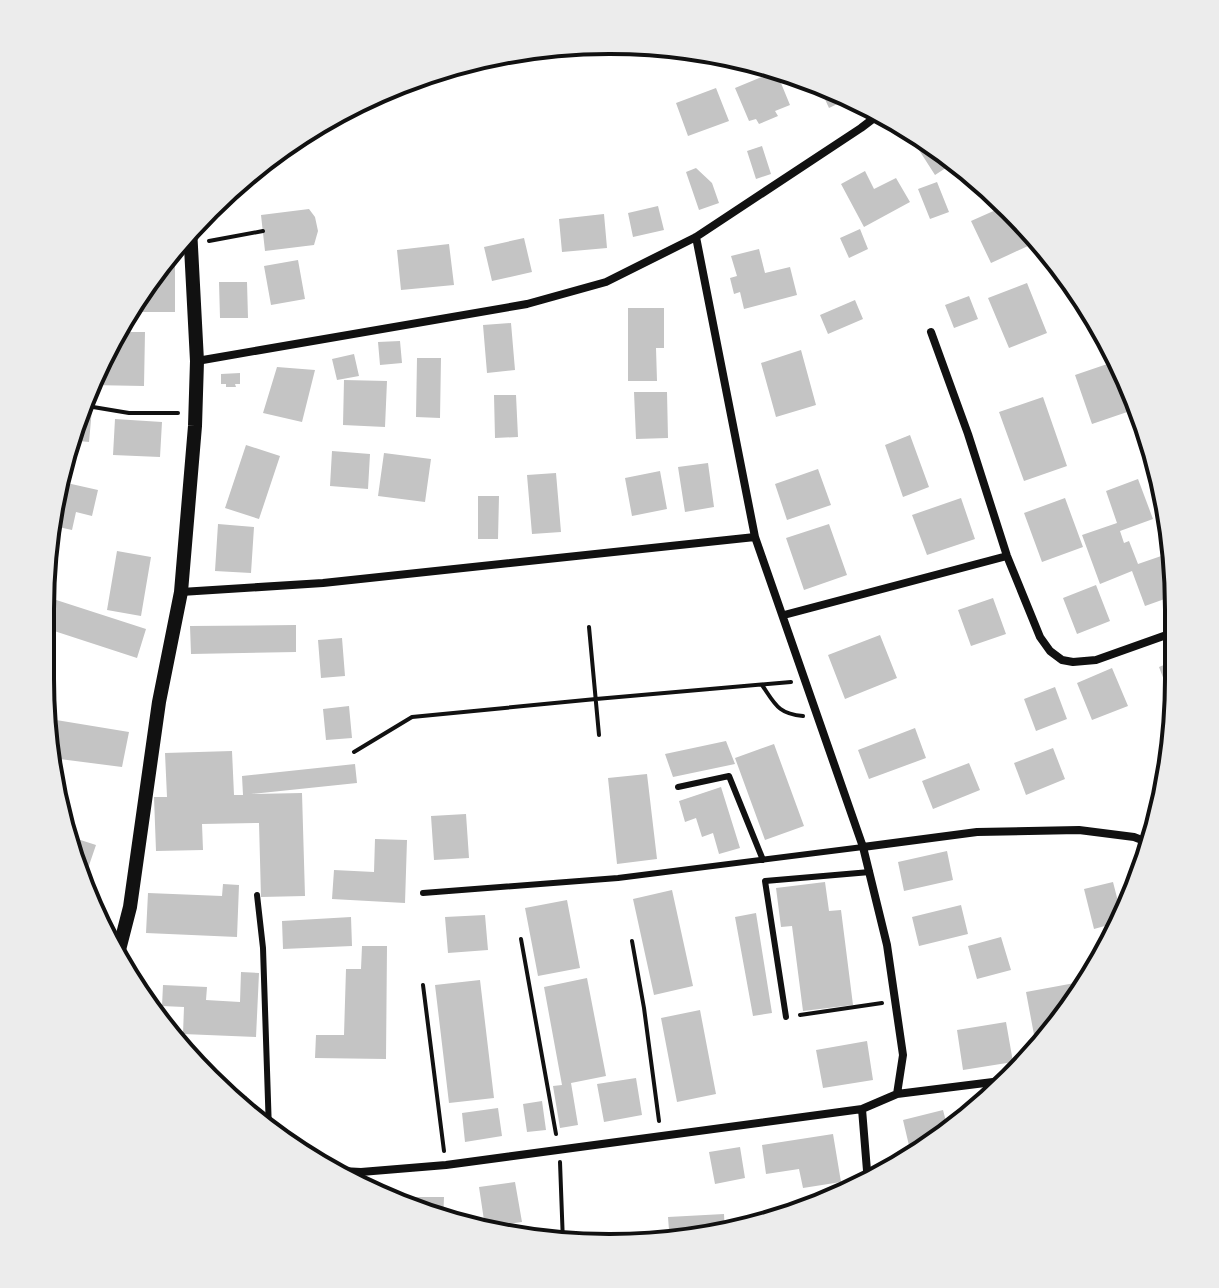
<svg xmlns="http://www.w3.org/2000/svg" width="1219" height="1288" font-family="Arial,sans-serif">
	<rect width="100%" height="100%" fill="#fff"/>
	<path fill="#c4c4c4" d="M776,71L790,105L775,111L778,116L759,124L756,119L749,121L735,88Z
		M817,82L838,90L854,96L829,108Z
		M716,88L729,121L688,136L676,103Z
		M915,132L950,154L955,162L935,175L910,136Z
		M762,146L771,174L756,179L747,151Z
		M696,168L712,183L719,203L699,210L686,172Z
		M865,171L874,189L896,178L910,202L864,227L841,184Z
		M937,182L949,212L930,219L918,189Z
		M1007,205L1011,209L1028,246L991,263L971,221Z
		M658,206L664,230L633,237L628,213Z
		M309,209L315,217L318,231L314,245L265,251L261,215Z
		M604,214L607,248L562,252L559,219Z
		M860,229L868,249L849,258L840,238Z
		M524,238L532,272L492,281L484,247Z
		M449,244L454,285L401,290L397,250Z
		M759,249L765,273L790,267L797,295L744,309L740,292L734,294L730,278L737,276L731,256Z
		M298,260L305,299L271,305L264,266Z
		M156,266H175V312H127Z
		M219,282H247L248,318H220Z
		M1027,283L1047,333L1009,348L988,298Z
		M969,296L978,319L954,328L945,305Z
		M855,300L863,319L828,334L820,315Z
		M628,308H664V348H656L657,381H628Z
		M126,313L127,329H116L123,319Z
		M511,323L515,370L487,373L483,325Z
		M115,332H145L144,386L90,385L95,367H109L110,340Z
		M1107,333L1113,348L1104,351L1098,336Z
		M400,341L402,363L380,365L378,342Z
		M801,350L816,405L776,417L761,363Z
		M354,354L359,376L337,380L332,359Z
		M417,358H441L440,418L416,417Z
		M1119,360L1136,409L1092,424L1075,375Z
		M277,367L315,370L302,422L263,413Z
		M240,373V384H235L236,387H226V384H221V374Z
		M344,380L387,381L385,427L343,425Z
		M634,392H667L668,438L636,439Z
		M494,395H516L518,437L495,438Z
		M1043,397L1067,466L1024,481L999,412Z
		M80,408L92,409L89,442L68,440Z
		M115,419L162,422L160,457L113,455Z
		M910,435L929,487L903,497L885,445Z
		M246,445L280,456L259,519L225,508Z
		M332,451L370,454L368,489L330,486Z
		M384,453L431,459L425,502L378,496Z
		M708,463L714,507L685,512L678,467Z
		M818,469L831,505L787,520L775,484Z
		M660,471L667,509L632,516L625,478Z
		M556,473L561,532L532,534L527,475Z
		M1138,479L1153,519L1120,531L1124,543L1129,541L1138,564L1167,554L1173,572V596L1145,606L1132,571L1100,584L1082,535L1117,523L1106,491Z
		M58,481L98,490L92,516L76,512L72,530L54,526Z
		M478,496H499L498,539H478Z
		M961,498L975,539L927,555L912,515Z
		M1065,498L1083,547L1042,562L1024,513Z
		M218,524L254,527L251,573L215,571Z
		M829,524L847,575L804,590L786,538Z
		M117,551L151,557L141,616L107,610Z
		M1096,585L1110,621L1077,634L1063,598Z
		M47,597L146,629L137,658L45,628Z
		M993,598L1006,634L971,646L958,610Z
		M296,625V652L191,654L190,626Z
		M880,635L897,678L845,699L828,655Z
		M342,638L345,676L321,678L318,640Z
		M1171,662L1170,696L1159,667Z
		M1112,668L1128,706L1092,720L1077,683Z
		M1055,687L1067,719L1036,731L1024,699Z
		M349,706L352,738L326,740L323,709Z
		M44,718L129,732L122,767L52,758L49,769Z
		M915,728L926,758L869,779L858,750Z
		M726,741L735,764L673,777L665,754Z
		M774,744L804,826L765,840L735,758Z
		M1053,748L1065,779L1026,795L1014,763Z
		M232,751L234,795H243L242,776L355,764L357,783L251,794L302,793L305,896L261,897L259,823L202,824L203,850L156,851L154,797H167L165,753Z
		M969,763L980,790L933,809L922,781Z
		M647,774L657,859L617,864L608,778Z
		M721,787L740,848L719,854L713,833L702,837L696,818L685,822L679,801Z
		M466,814L469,858L434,860L431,816Z
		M65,835L96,845L83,883L79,882Z
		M375,839L407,840L405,903L332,899L334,870L374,872Z
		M947,851L953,880L904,891L898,862Z
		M825,882L829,911L841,910L853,1005L803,1011L792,926L781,927L776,888Z
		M1113,882L1123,921L1094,929L1084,889Z
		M223,884L239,885L237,937L146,933L148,893L222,896Z
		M672,890L693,986L654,995L633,899Z
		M567,900L580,968L538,976L525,908Z
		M961,905L968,934L919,946L912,917Z
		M756,913L772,1013L753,1016L735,917Z
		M485,915L488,950L448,953L445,917Z
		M351,917L352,946L283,949L282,921Z
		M1001,937L1011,970L977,979L968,946Z
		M362,946H387L386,1059L315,1058L316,1035H344L346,969H361Z
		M241,972L259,973L256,1037L183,1034L184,1007L162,1006L163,985L207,987L206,1000L240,1002Z
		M587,978L606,1076L571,1083L578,1125L560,1128L553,1086L562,1085L544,987Z
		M480,980L494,1098L449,1103L435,985Z
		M1091,980L1083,995L1045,1038L1035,1040L1026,992Z
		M700,1010L716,1094L677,1102L661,1018Z
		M1006,1022L1013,1062L963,1070L957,1030Z
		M867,1041L873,1080L823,1088L816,1050Z
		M636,1078L642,1115L604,1122L597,1084Z
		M223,1094L247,1096L245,1114L234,1106Z
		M542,1101L546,1130L527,1132L523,1104Z
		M498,1108L502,1136L465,1142L462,1113Z
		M943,1110L949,1133L924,1151L911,1154L903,1120Z
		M833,1134L841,1182L803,1188L799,1169L766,1174L762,1145Z
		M740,1147L745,1178L715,1184L709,1152Z
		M515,1182L522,1222L485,1227L479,1187Z
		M399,1197H444L443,1222L427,1218L399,1205Z
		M795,1213V1217L792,1218L754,1227L753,1214Z
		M724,1214L725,1234L683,1243H670L668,1217Z"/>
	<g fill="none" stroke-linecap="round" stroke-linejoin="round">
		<path stroke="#111" stroke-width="4" d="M209,241L263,231
			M81,405L129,413H178
			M589,627L599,735
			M762,685C775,704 778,714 803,716
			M354,752L412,717L596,699L791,682
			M521,939L556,1134
			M632,941L644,1008L659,1121
			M423,985L444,1151
			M800,1015L882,1003
			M560,1162L563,1243"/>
		<path stroke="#111" stroke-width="6" d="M678,787L729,776L763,860
			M423,893L618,878L863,847
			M257,895L263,948L269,1131
			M786,1017L765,881L870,872"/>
		<path stroke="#111" stroke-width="8" d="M696,237L755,537L863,847L887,945L903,1055L897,1094
			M931,332L968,434L1007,556L1040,637L1050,651L1062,660L1073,662L1096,660L1172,633
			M197,361L527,304L606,282L696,237L861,128L882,112
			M181,592L323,583L755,537
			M784,615L1007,556
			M863,847L977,832L1079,830L1134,837L1152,844
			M862,1109L868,1183
			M322,1170L361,1172L446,1165L862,1109L897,1094L1009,1080"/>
		<path stroke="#111" stroke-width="14" d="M116,957L120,946L130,907L159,702L181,592L195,426L197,361L190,228"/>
	</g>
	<path d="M0 0H1219V1288H0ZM609 54H610A555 555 0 0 1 1165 609V679A555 555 0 0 1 610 1234H609A555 555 0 0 1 54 679V609A555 555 0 0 1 609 54Z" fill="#ececec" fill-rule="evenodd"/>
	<path fill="none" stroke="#111" stroke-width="4" d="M609 54H610A555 555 0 0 1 1165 609V679A555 555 0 0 1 610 1234H609A555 555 0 0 1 54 679V609A555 555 0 0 1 609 54Z"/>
</svg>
